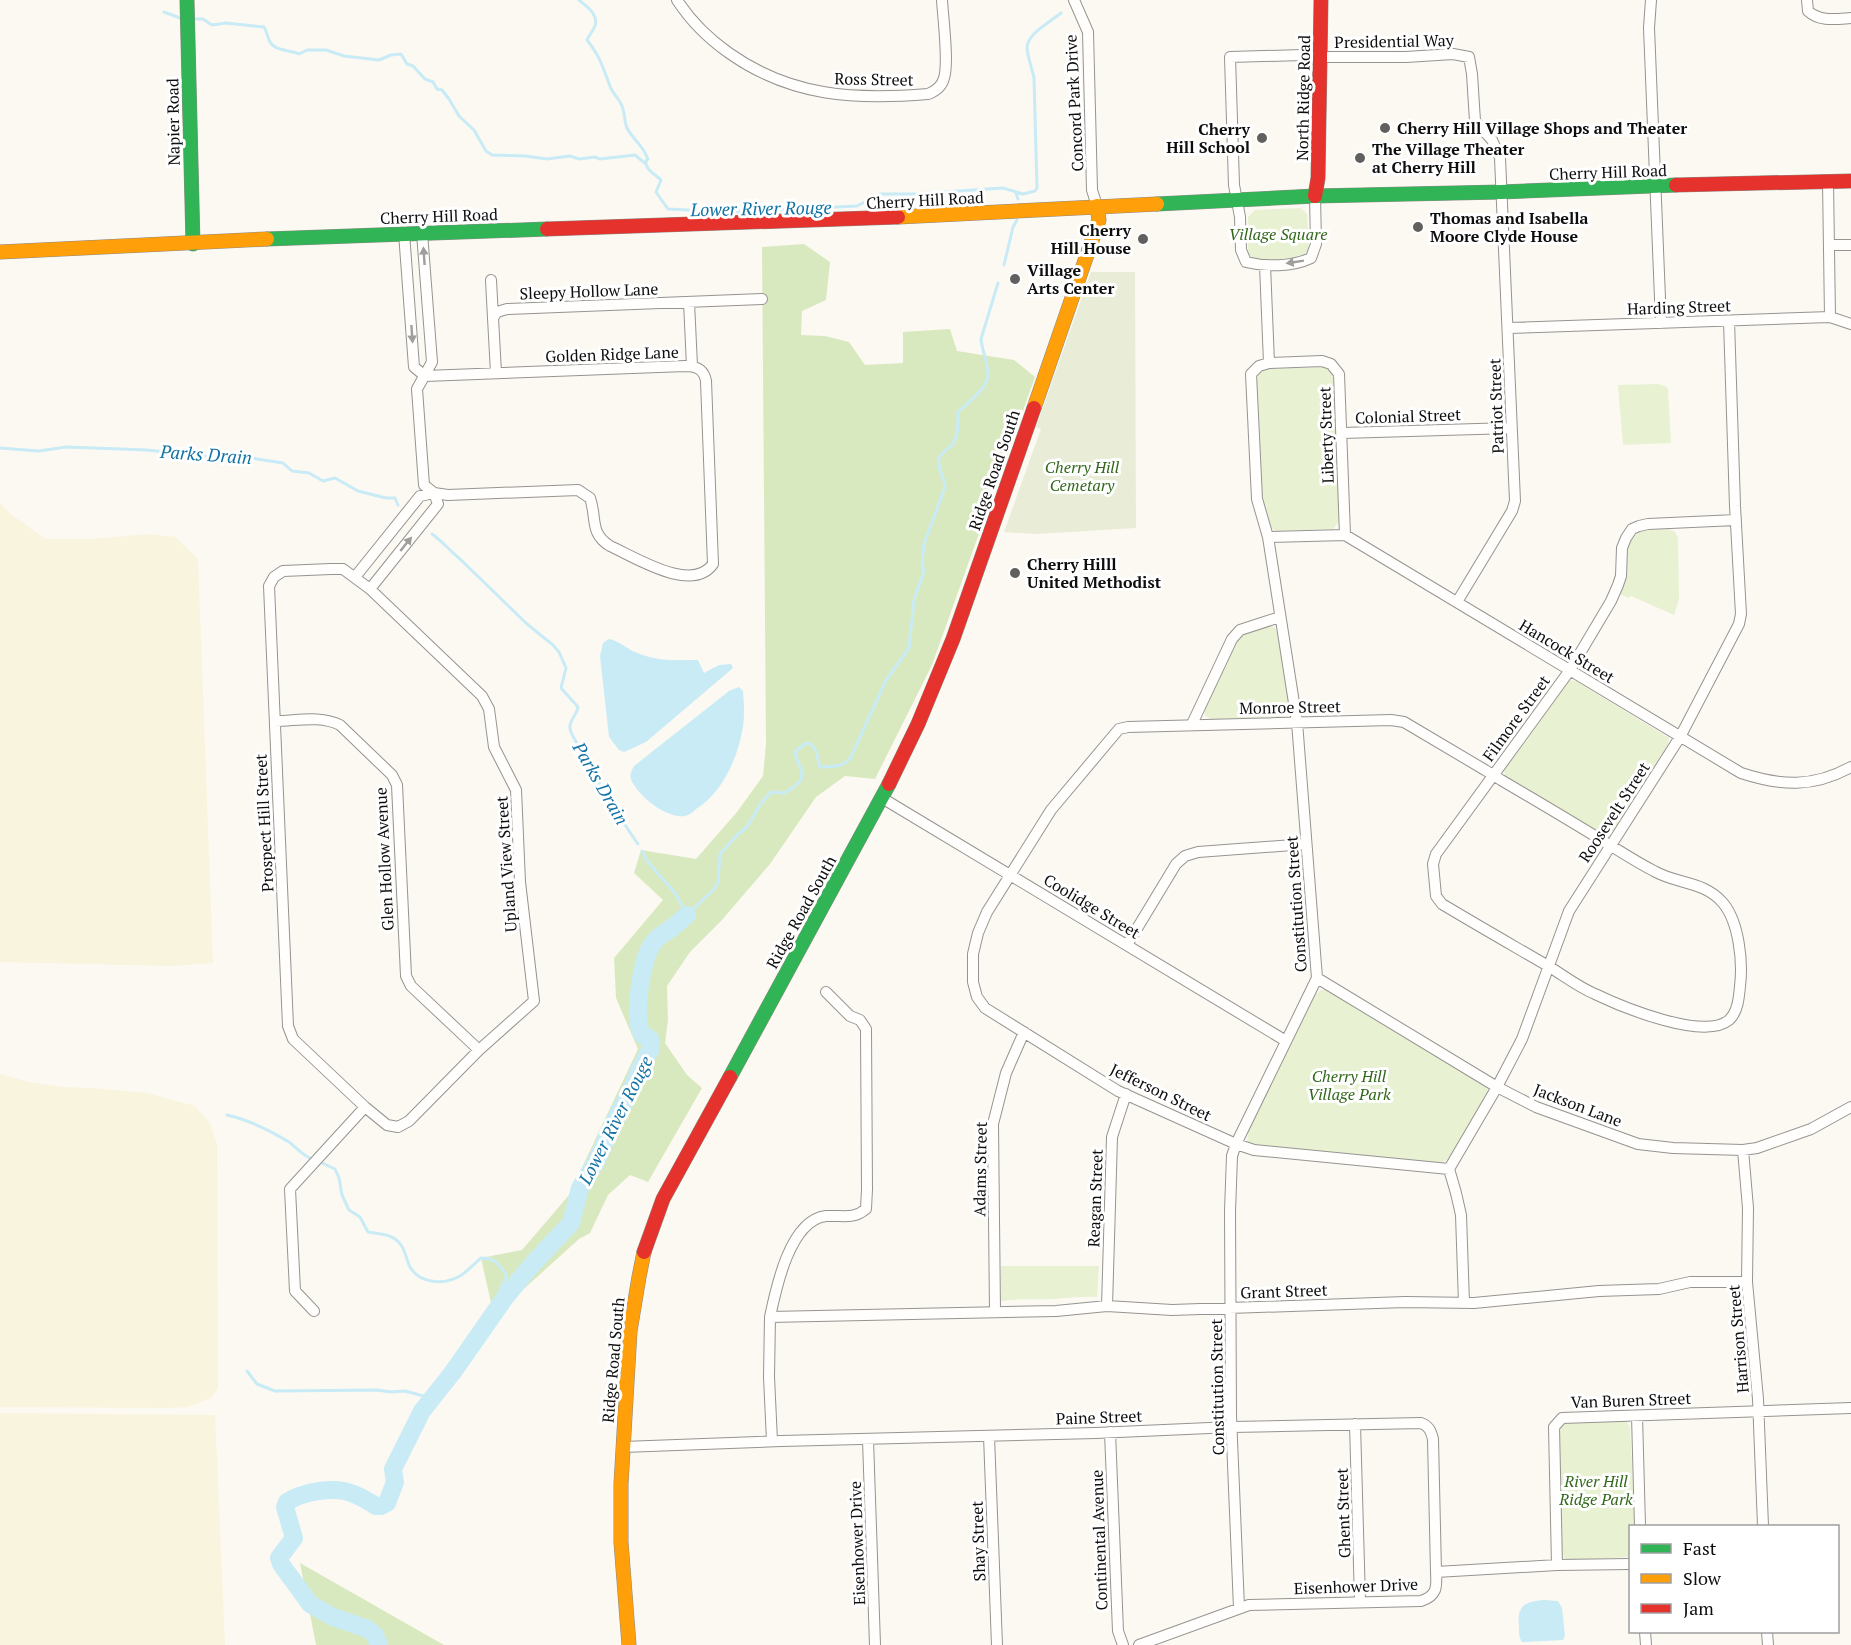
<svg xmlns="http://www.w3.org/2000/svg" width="1851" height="1645" font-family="'PT Serif',serif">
	<rect width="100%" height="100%" fill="#fcf9f2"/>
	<path fill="#f9f4de" d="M0,503L9,513L46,539H92L148,534L175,537L198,559L213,963L172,966L0,962Z
		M0,1074L29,1082L63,1087L93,1088L147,1093L195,1106L211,1125L217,1145L218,1388L211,1398L188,1407L167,1408L0,1407Z
		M0,1413L215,1415L225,1645H0Z"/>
	<path fill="#e8f1d2" d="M1301,208L1307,214L1309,251L1303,259L1254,260L1248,253V217L1255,210Z
		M1325,367L1333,373L1339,522L1333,529L1276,531L1270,527L1261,499L1255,377L1262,369Z
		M1658,384L1665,386L1668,389L1671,443L1623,445L1618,385Z
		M1669,529L1675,532L1678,538L1679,599L1674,615L1631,596L1629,598L1620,594C1623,585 1626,575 1627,566C1628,553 1625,539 1640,532C1648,529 1659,530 1669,529Z
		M1265,626L1274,627L1278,632L1289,706L1288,713L1283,717L1211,719L1205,716L1204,706L1239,636Z
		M1569,680L1576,681L1669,738L1668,744L1613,832L1605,836L1601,835L1507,779L1505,776L1504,769L1565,683Z
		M1321,990H1327L1486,1086L1488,1090L1487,1096L1449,1159L1441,1163L1255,1147L1247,1142L1248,1132L1315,995Z
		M1001,1266H1099L1097,1297C1082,1296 1069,1298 1054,1299C1036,1300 1019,1298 1001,1301Z
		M1623,1420L1627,1422L1630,1427L1635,1526H1630V1557L1568,1560L1564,1558L1562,1550L1559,1428L1563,1423Z"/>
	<path fill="#d9e9bf" d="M804,244L830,262L826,300L802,311L801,335L825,336L849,342L865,365L903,363V332L950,329L957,351L1014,360L1035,377L932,665L875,779L845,776L816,797L770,864L721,921L690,952L667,986L668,1020L665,1043L687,1075L702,1088L648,1182L630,1175L608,1195L590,1233L579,1239L494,1316L481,1258L522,1250L569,1195L638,1049L616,998L614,958L663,900L634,873L641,850L696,859L737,812L763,776L766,744L762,247Z
		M300,1563L444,1645H316Z"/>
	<path fill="#e9ecd6" d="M1091,272H1135L1136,528L1036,534L1004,532L1041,429L1036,427Z"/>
	<path fill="#c8ebf6" d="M609,639C619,641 626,648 635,652C658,662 675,660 698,660L704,673L719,665L731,664L733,668L646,742L624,752L619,750L609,737L600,656L603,643Z
		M739,687L743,691C744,704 745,719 742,732C737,760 721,794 696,809C693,812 689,815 685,816C666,819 637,795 631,779C629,774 632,770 634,766L729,691Z
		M1544,1600L1558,1601L1562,1608L1565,1636L1563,1640L1522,1642C1519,1637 1519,1634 1519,1628C1517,1606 1523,1602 1544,1600Z"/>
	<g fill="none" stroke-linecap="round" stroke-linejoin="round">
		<path stroke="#c8ebf6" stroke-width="3" d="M579,0C586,6 599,14 595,26C593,31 589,35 587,40C601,58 602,66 610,86C612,93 619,98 622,106C625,113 624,121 627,128C632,138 642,145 646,155C650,163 646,155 646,164C647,171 656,175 661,180L656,192L668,209L728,212L857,206L880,194H913L1003,188L1023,194L1035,191L1037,188L1034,78C1032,68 1028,59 1027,48C1027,34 1050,22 1061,13
			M164,12L180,18
			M192,19H203L212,25L226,23L264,27C267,32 267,36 270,42C275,51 290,50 299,54L307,50H326L344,56L379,60L391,55L401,54L407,64L413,66L425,79L433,82L437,89L442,90L449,99L459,116L474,130L486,151L492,155L525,156L547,159L570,156L579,159L595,157L600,159L635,155L646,164
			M1016,193L1018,199
			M1004,265L1013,227L1017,220
			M0,448L39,451L66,447L147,450L203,456H227L235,453L257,459L283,463L292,471L309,473L323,481L335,478L358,491L386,498H395L398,505
			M432,534C442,541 449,550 459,558L527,624L553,645L559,652L566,668L561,688L578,707C577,715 569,720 570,728C570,737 591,763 596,772C601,779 598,783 601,790C602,794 607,797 609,801C619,815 628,830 638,844
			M642,851L647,861L675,893L687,915L714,889L718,882L720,854L738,834L747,827L761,803L771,792L784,793L793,788L801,780L802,772L795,754L797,750L806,743L811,744L816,751L820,767C832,766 844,768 851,757L886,680L909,648L914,600L924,571L922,564L924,544L945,487C945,478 937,469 939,459C941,452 947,450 952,445C960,435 957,422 958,412C968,402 990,387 988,372C987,361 982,350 981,339L998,283
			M227,1115C250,1120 269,1130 289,1142C297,1148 302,1155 312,1159
			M318,1161L335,1169L339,1178L342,1195L349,1210L360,1217L368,1232C378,1234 387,1233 395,1239C405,1245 405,1257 410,1267C420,1284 444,1285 460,1276C467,1272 474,1264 481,1258C496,1258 498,1264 507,1275L500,1290L501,1297L504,1299
			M247,1371L257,1384L275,1391L377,1390L391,1392L405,1391L431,1398"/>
		<path stroke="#c8ebf6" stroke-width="18" d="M379,1645L375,1635L368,1629L333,1617L310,1604L281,1564L279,1558L294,1538L285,1507L287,1502C302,1492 334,1486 351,1493C360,1496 368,1501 376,1506H381L387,1503L395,1482L393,1469L422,1411L453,1372L504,1299L529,1268L571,1223L580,1188L596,1162L613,1124L632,1088L638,1073L651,1048L650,1039C647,1037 644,1037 642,1034C632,1018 642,961 651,946C656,938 661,935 669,930C675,926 681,920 687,915"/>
		<defs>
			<path id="street" d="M677,0C690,20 709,39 729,53C791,97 855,100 928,94C936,91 942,86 944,78C949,63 943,18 942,0
				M1074,0L1088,32L1092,190L1097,206
				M1651,0L1649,28L1661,323
				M1807,0L1808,11C1820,22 1836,19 1851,18
				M1828,181L1830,317
				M1315,196L1316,244L1311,258C1292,267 1266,267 1246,262L1241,250L1240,217L1234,185L1230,57L1302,55L1320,57H1406L1453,54L1469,57L1472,74L1475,121L1492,140L1500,158L1515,501L1512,511L1457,602
				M404,233L414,367L425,376
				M1829,245H1851
				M491,280L493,318
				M689,302L692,366
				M1508,328L1830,317L1851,324
				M1269,363L1322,361L1331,364L1339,374L1345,535
				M496,373L493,318L497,312L507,309L762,299
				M1342,433L1511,428
				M1268,537L1345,535L1741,773C1781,786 1813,788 1851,767
				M331,569H343L370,589L482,696L489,709L494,747L516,790L520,882L534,1001L479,1050L409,1121L398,1127L387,1125L365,1107L293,1039L288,1026L269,586L274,577L283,571Z
				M355,577L420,496L434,493L448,495L578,490L590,498C597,517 589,533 610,546C635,557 692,594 713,564L706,381C704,369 696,366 685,366L425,376
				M370,589L438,504L434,493L424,485L417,389L432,362L422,233
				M275,721C296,721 320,715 340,725L392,775L397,785L406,976L411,986L479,1050
				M1192,724L1232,639L1240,630L1280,617
				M882,798L1286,1041
				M1127,945L1176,864L1185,856L1198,852L1306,844
				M1317,978L1497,1087L1536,1107L1638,1144L1673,1148L1743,1150L1757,1148L1811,1129L1851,1107
				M826,992L850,1016L860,1020L866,1029L867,1189L866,1209C853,1220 842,1215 826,1216C790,1220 776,1288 770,1317L1056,1311L1107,1306L1172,1310L1405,1302L1474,1303L1599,1291L1659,1289L1690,1282H1747
				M1743,1150L1748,1208L1747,1282L1758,1399L1763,1526
				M1449,1169L1254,1150L1236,1144L1118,1091L985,1008L977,997L973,982V954L978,933L987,912L1051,810L1119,729L1128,727L1391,720L1404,722L1485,770L1501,780C1535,800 1569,820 1603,841C1620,851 1636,862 1654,871C1676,884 1705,881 1723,903C1739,922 1743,962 1740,986C1739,997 1738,1012 1729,1020C1704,1041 1622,1007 1595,994C1578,987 1563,975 1548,966C1512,945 1477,925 1442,904L1436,896L1433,864L1436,854L1570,670L1611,601L1618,585L1621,576L1622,548L1626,538L1632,529L1639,526L1648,524L1736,520
				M1464,1303L1461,1215L1456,1193L1449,1169L1497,1087L1522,1039L1569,911L1680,737L1739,624L1741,614L1735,506L1729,321
				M1107,1306L1112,1137L1126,1094
				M314,1311L295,1291L290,1189L365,1107
				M995,1311L993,1124L1006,1073L1024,1032
				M770,1317L769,1377L772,1441
				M1637,1416L1640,1526
				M1355,1424L1360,1601
				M1110,1432L1118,1631L1123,1645
				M989,1436L997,1645
				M868,1440L875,1645
				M623,1447L781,1441L1096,1433L1232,1427L1421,1423C1429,1426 1431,1431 1433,1439L1436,1572
				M1557,1565L1554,1427L1562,1418L1851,1408
				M1239,1608L1231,1416L1230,1211L1232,1156L1236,1144L1317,978L1297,722L1268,537L1257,499L1251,374L1259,366L1269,363L1265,265
				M1645,1632L1646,1645
				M1767,1632L1768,1645
				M1139,1645L1249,1605L1421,1601C1437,1596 1437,1587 1436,1572L1557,1565L1630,1564"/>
			<path id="fast" d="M187,0L193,244
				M1157,204L1315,196L1501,192L1676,185
				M267,239L547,229
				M730,1077L889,784"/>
			<path id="slow" d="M898,217L1157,204
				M0,252L267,239
				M1034,408L1099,220L1097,206
				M629,1645L621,1542V1484L630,1331L639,1277L644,1252"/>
			<path id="jam" d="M1676,185L1851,181
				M1315,196L1318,178L1321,0
				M547,229L898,217
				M889,784L918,724L953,639L1034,408
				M644,1252L663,1199L730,1077"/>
		</defs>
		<use href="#street" stroke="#959491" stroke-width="12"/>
		<use href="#fast" stroke="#8c8a87" stroke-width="15"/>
		<use href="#slow" stroke="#8c8a87" stroke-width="15"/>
		<use href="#jam" stroke="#8c8a87" stroke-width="15"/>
		<use href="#street" stroke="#fffefd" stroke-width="10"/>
		<use href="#fast" stroke="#30b455" stroke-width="14"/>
		<use href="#slow" stroke="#ff9f0a" stroke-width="14"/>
		<use href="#jam" stroke="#e5322d" stroke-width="14"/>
	</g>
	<defs><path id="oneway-solid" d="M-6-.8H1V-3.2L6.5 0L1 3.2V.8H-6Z" transform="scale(1.5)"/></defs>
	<g fill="#9f9e9d">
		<use href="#oneway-solid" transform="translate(424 256) rotate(-94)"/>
		<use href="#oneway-solid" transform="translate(1295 262) rotate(171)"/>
		<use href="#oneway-solid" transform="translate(412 334) rotate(86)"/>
		<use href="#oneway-solid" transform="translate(406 544) rotate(-51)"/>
	</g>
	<g fill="#61605e" stroke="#fff" stroke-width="2">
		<circle cx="1385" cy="128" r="6"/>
		<circle cx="1262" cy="138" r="6"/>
		<circle cx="1360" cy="158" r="6"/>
		<circle cx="1418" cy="227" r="6"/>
		<circle cx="1143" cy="239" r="6"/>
		<circle cx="1015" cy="279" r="6"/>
		<circle cx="1015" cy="573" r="6"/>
	</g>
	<g text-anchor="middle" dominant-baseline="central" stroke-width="6" stroke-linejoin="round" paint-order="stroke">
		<g font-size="16" fill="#0e0e0e" stroke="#fff">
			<text transform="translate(1394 41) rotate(-1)">Presidential Way</text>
			<text transform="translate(874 79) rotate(1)">Ross Street</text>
			<text transform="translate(1303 98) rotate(-89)">North Ridge Road</text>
			<text transform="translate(1074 103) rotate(-93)">Concord Park Drive</text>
			<text transform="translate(173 122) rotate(-91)">Napier Road</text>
			<text transform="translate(1608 172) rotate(-2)">Cherry Hill Road</text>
			<text transform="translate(925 200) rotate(-3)">Cherry Hill Road</text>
			<text transform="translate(439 216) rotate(-2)">Cherry Hill Road</text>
			<text transform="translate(589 291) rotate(-2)">Sleepy Hollow Lane</text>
			<text transform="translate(1679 307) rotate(-2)">Harding Street</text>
			<text transform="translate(612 354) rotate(-2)">Golden Ridge Lane</text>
			<text transform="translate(1496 406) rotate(-92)">Patriot Street</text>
			<text transform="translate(1408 416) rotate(-2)">Colonial Street</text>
			<text transform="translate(1326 435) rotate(-92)">Liberty Street</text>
			<text transform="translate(994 470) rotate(-71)">Ridge Road South</text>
			<text transform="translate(1567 651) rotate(31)">Hancock Street</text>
			<text transform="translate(1290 707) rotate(-1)">Monroe Street</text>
			<text transform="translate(1516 718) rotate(-54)">Filmore Street</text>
			<text transform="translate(1614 812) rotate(-57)">Roosevelt Street</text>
			<text transform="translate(264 823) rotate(-93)">Prospect Hill Street</text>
			<text transform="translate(384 859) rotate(-93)">Glen Hollow Avenue</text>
			<text transform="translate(506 864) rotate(-94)">Upland View Street</text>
			<text transform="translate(1296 904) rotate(-94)">Constitution Street</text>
			<text transform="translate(1092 906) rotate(31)">Coolidge Street</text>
			<text transform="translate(801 912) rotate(-61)">Ridge Road South</text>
			<text transform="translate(1161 1092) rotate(26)">Jefferson Street</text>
			<text transform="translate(1578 1105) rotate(21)">Jackson Lane</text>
			<text transform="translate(980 1169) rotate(-89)">Adams Street</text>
			<text transform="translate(1095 1198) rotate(-88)">Reagan Street</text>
			<text transform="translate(1284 1291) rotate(-2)">Grant Street</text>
			<text transform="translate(1738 1339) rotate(-95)">Harrison Street</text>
			<text transform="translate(613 1360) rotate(-85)">Ridge Road South</text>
			<text transform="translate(1217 1387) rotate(-91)">Constitution Street</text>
			<text transform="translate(1631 1400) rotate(-2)">Van Buren Street</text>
			<text transform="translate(1099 1417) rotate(-2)">Paine Street</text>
			<text transform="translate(1343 1513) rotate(-92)">Ghent Street</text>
			<text transform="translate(1099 1540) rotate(-92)">Continental Avenue</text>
			<text transform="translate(978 1541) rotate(-92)">Shay Street</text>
			<text transform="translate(857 1543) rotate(-92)">Eisenhower Drive</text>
			<text transform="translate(1356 1586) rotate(-2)">Eisenhower Drive</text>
		</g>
		<g font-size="16" font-weight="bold" fill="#0e0e0e" stroke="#fff" text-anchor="start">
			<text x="1397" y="128">Cherry Hill Village Shops and Theater</text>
			<text x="1250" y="129" text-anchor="end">Cherry<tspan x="1250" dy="18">Hill School</tspan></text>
			<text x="1372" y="149">The Village Theater<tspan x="1372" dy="18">at Cherry Hill</tspan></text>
			<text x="1430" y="218">Thomas and Isabella<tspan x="1430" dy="18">Moore Clyde House</tspan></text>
			<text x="1131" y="230" text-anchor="end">Cherry<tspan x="1131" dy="18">Hill House</tspan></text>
			<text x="1027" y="270">Village<tspan x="1027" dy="18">Arts Center</tspan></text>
			<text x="1027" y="564">Cherry Hilll<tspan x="1027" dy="18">United Methodist</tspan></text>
		</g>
		<g font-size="16" font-style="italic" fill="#33681c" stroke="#fff">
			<text x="1278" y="234">Village Square</text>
			<text x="1082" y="467">Cherry Hill<tspan x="1082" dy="18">Cemetary</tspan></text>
			<text x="1349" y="1076">Cherry Hill<tspan x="1349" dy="18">Village Park</tspan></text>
			<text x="1596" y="1481">River Hill<tspan x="1596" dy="18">Ridge Park</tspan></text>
		</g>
		<g font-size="18" font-style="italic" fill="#1273a5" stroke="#fff">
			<text transform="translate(761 208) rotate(-1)">Lower River Rouge</text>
			<text transform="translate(206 454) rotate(4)">Parks Drain</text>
			<text transform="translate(601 783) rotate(60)">Parks Drain</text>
			<text transform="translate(615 1120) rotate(-63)">Lower River Rouge</text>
		</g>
	</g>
	<rect x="1629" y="1525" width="210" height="108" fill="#ffffff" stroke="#9f9f9f" stroke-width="1.5"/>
	<rect x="1641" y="1544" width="30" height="9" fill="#30b455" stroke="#9f9f9f" stroke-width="1.5"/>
	<text x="1683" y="1555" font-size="18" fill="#0e0e0e">Fast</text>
	<rect x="1641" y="1574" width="30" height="9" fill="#ff9f0a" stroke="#9f9f9f" stroke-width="1.5"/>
	<text x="1683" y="1585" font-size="18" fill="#0e0e0e">Slow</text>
	<rect x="1641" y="1604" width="30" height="9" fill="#e5322d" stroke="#9f9f9f" stroke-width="1.5"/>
	<text x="1683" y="1615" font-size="18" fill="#0e0e0e">Jam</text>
</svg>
